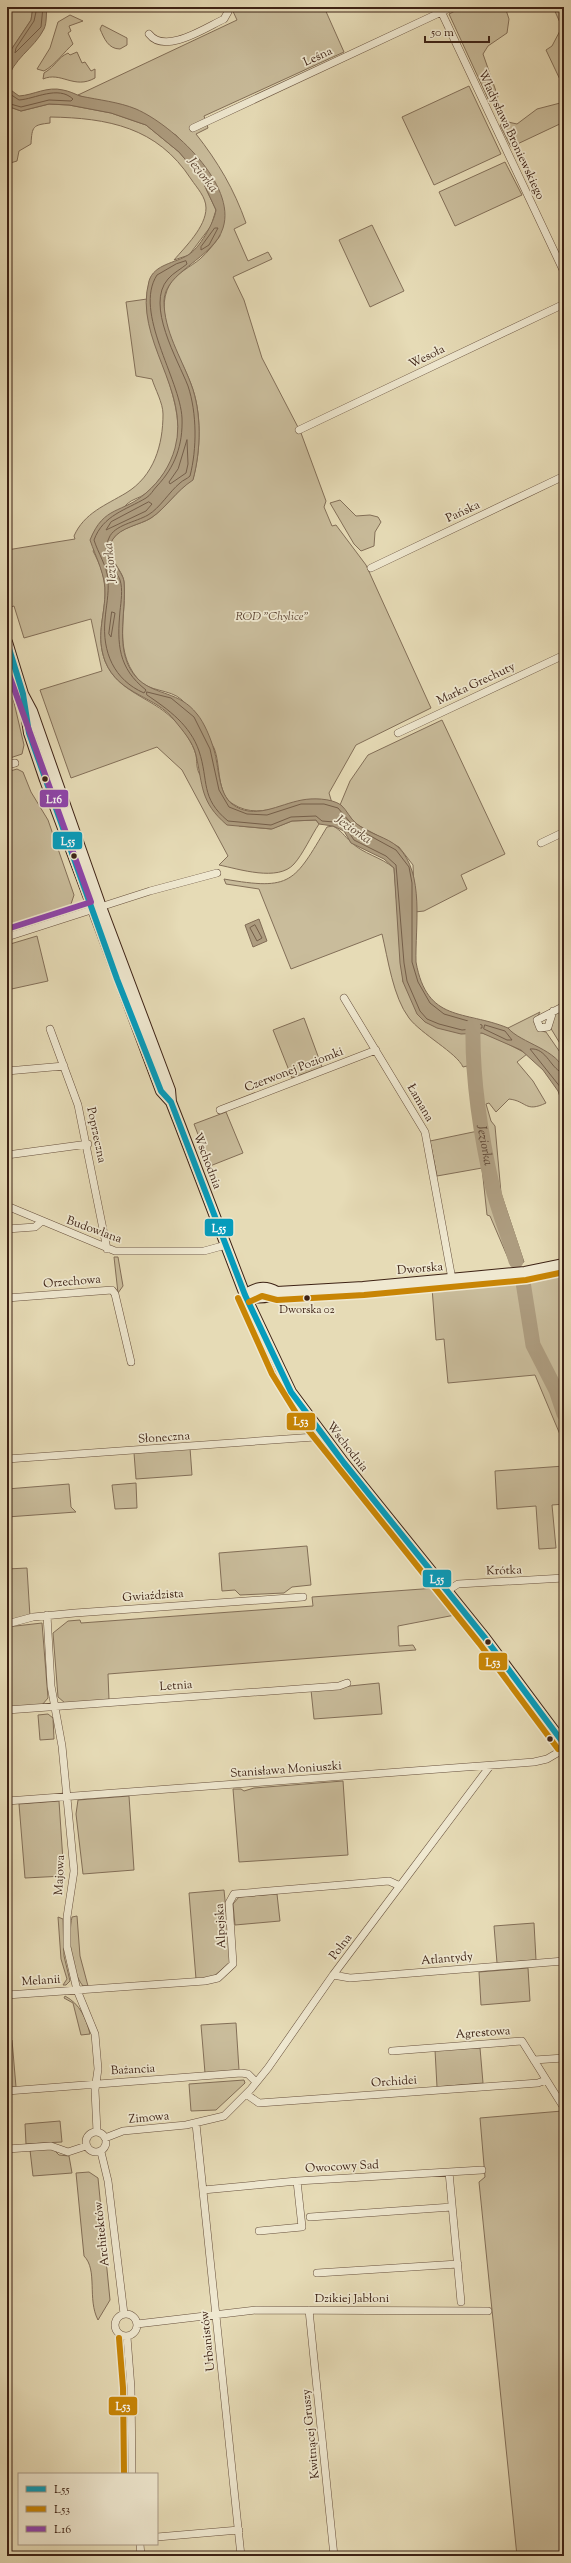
<svg xmlns="http://www.w3.org/2000/svg" width="571" height="2563" font-family="'Sorts Mill Goudy',serif">
	<rect width="100%" height="100%" fill="#e6dbb6"/>
	<filter id="stains"><feTurbulence type="fractalNoise" baseFrequency=".005" numOctaves="4"/><feColorMatrix values="0 0 0 0 .2 0 0 0 0 .09 0 0 0 0 .02 0 0 0 .5 -.17"/></filter>
	<radialGradient id="worn" r=".72"><stop offset=".6" stop-color="#630" stop-opacity="0"/><stop offset="1" stop-color="#630" stop-opacity=".3"/></radialGradient>
	<path fill="#c9bc9b" stroke="#836f58" d="M7,7H33L31,20L7,56Z
		M231,7H324L344,52L204,116L208,128L196,134C218,162 234,189 246,223L234,229L248,261L268,252L272,259L233,277L244,300L262,358L301,433L326,501L324,507L332,526L336,525L366,565L431,708L356,745L329,793L332,803C296,793 264,824 233,804C216,794 221,764 214,748C210,739 202,731 197,723C193,716 188,706 182,700C169,688 149,693 137,678C113,648 127,615 124,582C123,569 104,557 112,540C119,527 140,525 151,518C167,507 177,490 193,479C201,450 202,412 191,384C180,355 152,315 170,284C175,274 192,266 200,259C208,252 214,244 220,236L211,176L176,135L78,95L237,20Z
		M463,7H505L509,19L507,33L488,46L483,54L498,97L490,103L449,14Z
		M553,7H564V88L546,50L552,46L562,27Z
		M70,15L83,21L69,26L71,31L68,33L73,44C65,51 55,65 44,71L37,69L50,48L58,22Z
		M102,25L127,38V45L120,49C108,49 104,38 100,29Z
		M77,52L82,63L85,62L91,71L95,69V78C74,90 61,71 43,79L44,73C56,66 57,58 68,53L70,55Z
		M469,86L501,154L434,185L402,117Z
		M564,102V122L511,147L500,125L508,122L517,124L537,109Z
		M49,104L69,105L111,113L146,125L179,152L201,178L216,210L211,226L189,255L174,260C185,247 206,227 206,208C206,197 197,188 191,179C157,127 108,118 50,117V123C33,125 32,126 31,144L19,151L17,161L7,164V106L21,111Z
		M505,162L522,195L455,226L439,192Z
		M372,225L404,291L370,307L339,240Z
		M147,299C148,351 198,416 169,466C163,475 154,487 145,494C140,498 132,499 127,504C114,517 104,536 93,551C100,564 106,579 105,595C104,619 96,636 105,661C117,692 151,697 173,719C182,727 193,743 196,755C197,760 196,767 199,773C208,791 226,809 239,826L271,829L292,821L316,820L319,824C311,836 303,854 294,864C278,882 239,869 219,865L228,856L182,770L157,747L71,778L40,690L102,671L91,619L24,638L14,606L11,607L7,596V550L75,539L74,536C84,513 106,505 126,493C154,476 163,445 163,414C163,403 155,389 152,379L136,376L126,302Z
		M340,500L356,516L370,515L378,517L381,522L375,532L374,546L361,551L354,544L330,503Z
		M7,673L24,745L22,754L7,759Z
		M442,720L505,854L461,875L467,889L424,911L415,912L413,865L399,847L356,824L340,805L350,781L368,755Z
		M17,769L23,772L31,792L48,820L74,895L70,907L7,926V772Z
		M333,826C342,831 344,836 351,842C363,854 381,857 394,868L403,982L470,1034L482,1033L495,1037L527,1054L517,1062L533,1081L546,1103C525,1113 527,1101 509,1099L496,1112L489,1103L486,1104L491,1121L495,1126L501,1193L524,1262L511,1265L490,1216L487,1215L482,1168L437,1176L430,1141L478,1131L467,1066L463,1067C457,1053 421,1034 409,1018C393,997 388,959 382,934L291,969L259,889L226,884L224,879C292,891 294,882 327,827Z
		M37,936L48,981L7,990V945Z
		M564,1009V1050L550,1027L555,1012Z
		M540,1012L534,1023L541,1031L546,1032L564,1058V1072C548,1044 523,1047 508,1028Z
		M304,1018L322,1067L292,1078L273,1030Z
		M226,1112L243,1153L210,1166L194,1124Z
		M114,1257H118L123,1286L118,1293Z
		M564,1272V1444L535,1375L448,1383L444,1339L436,1340L432,1288L526,1278L527,1281Z
		M190,1448L192,1475L136,1479L134,1453Z
		M564,1466V1504L552,1505L556,1548L539,1549L536,1506L497,1509L495,1471Z
		M136,1483L137,1508L115,1509L112,1485Z
		M69,1484L71,1507L76,1512L7,1517V1489Z
		M307,1546L311,1585L292,1587L284,1593L240,1595L235,1590L222,1591L219,1553Z
		M27,1568L30,1617L7,1620V1569Z
		M436,1588L455,1615L398,1626L399,1646L413,1645L416,1650L108,1674L109,1700L65,1703L58,1697L53,1633L68,1621L80,1620L81,1623L313,1606L312,1597Z
		M42,1623L48,1698L42,1705L7,1707V1627Z
		M379,1683L382,1714L314,1719L311,1690Z
		M48,1714L53,1718L54,1739L40,1740L38,1715Z
		M343,1781L348,1855L239,1862L233,1789H241L244,1791L254,1788Z
		M129,1796L134,1870L83,1874L76,1814L78,1800Z
		M59,1801L64,1876L25,1878L19,1804Z
		M224,1890L231,1962L213,1977L196,1979L189,1893Z
		M277,1894L280,1921L235,1925L233,1904L239,1897Z
		M77,1916L80,1956L88,1986H83C70,1970 68,1936 72,1917Z
		M58,1917L63,1919L64,1956L70,1981L66,1985H63L67,1979L61,1959Z
		M534,1923L536,1960L497,1963L494,1926Z
		M528,1968L530,2001L481,2005L479,1972Z
		M65,1996C80,2004 86,2018 90,2034L81,2035L73,2003L64,1998Z
		M236,2023L239,2070L205,2073L201,2025Z
		M7,2040H12L16,2087L7,2088Z
		M480,2048L483,2083L437,2087L435,2050Z
		M244,2080L245,2083L216,2110L191,2111L189,2084Z
		M562,2111L564,2115V2556H517L479,2182L485,2177L480,2118Z
		M60,2121L62,2142L26,2144L25,2124Z
		M53,2149L59,2155L69,2156L72,2173L33,2176L30,2150Z
		M89,2172L98,2178L110,2300L98,2320C87,2299 98,2270 84,2256L76,2173Z"/>
	<path fill="#ad9c7f" stroke="#806b55" d="M33,7H47C46,13 47,23 44,29C34,49 12,59 7,82V56L31,20Z
		M7,83L8,88L19,96C34,95 47,86 63,90C69,91 75,94 80,96C99,100 119,102 136,109C173,125 237,185 223,228C214,258 164,272 164,301C164,331 181,357 191,384C202,413 201,450 193,480C176,491 165,509 151,518C140,525 121,527 113,539C102,555 123,570 124,582C127,613 112,655 139,680C157,696 179,691 197,714C204,722 211,739 214,750C219,766 218,793 232,804C254,821 279,804 302,800C312,798 331,798 341,805C347,810 350,819 357,824C369,834 387,837 398,847C425,873 415,927 416,962C427,1023 464,1010 508,1028C520,1043 560,1050 564,1072C566,1084 564,1098 564,1109L558,1091L543,1070L521,1050L482,1033L461,1034L437,1028L425,1022L417,1014L403,982L400,963L394,868L384,859L351,843L344,831L333,826L319,824L316,820L292,821L272,829L227,825C200,802 203,786 196,755C193,742 183,731 175,721C156,695 119,696 105,661C96,636 104,619 105,595C106,575 96,558 90,540C104,505 122,514 146,493C160,481 170,466 175,448C191,390 133,339 149,281C154,264 176,263 188,255C199,249 214,223 216,210L201,178L179,152L146,125L111,113L69,105L49,104L21,111L7,106Z
		M259,919L267,941L253,947L245,925Z"/>
	<g fill="none" stroke-linecap="round" stroke-linejoin="round">
		<path stroke="#755f4a" stroke-width="1" d="M37,7L34,21L16,48L15,53L41,27L43,7
			M7,92L19,100C35,99 58,85 73,99L71,101L49,100L21,107L7,103
			M215,228H218L209,245L201,250V247Z
			M186,261L187,264C181,269 173,273 168,279C145,305 178,360 188,386C197,413 197,449 190,476C187,479 183,480 180,483C169,492 160,508 148,515C136,522 114,525 109,538C100,557 115,567 120,580C123,589 121,602 120,611C117,644 118,668 146,690L144,693C114,680 102,652 105,620C106,606 109,595 108,580C107,566 98,553 94,540C103,515 126,510 146,498C151,495 153,490 157,486C175,467 183,445 182,418C180,379 133,312 157,275L176,264Z
			M187,440L188,464L186,473L170,484L169,482L178,469Z
			M149,502L152,504L146,511L106,530L111,522Z
			M112,612L115,613L111,637L109,634Z
			M147,692L171,698L194,717L210,749L219,790L229,807L247,814L267,815L301,804H324L338,808L354,827L396,850L409,867L412,883V962L418,982L430,1003L444,1014L482,1025V1028L462,1030L439,1024L427,1019L420,1011L407,981L404,963L396,865L386,856L354,840L346,828L334,822L322,821L316,816L291,817L271,825L228,821C200,798 209,781 199,751C190,725 169,710 147,695Z
			M255,925L262,938L257,941L250,928Z
			M485,1025L505,1031L512,1040H507L484,1029Z
			M564,1073C551,1071 547,1047 530,1049L561,1088L564,1096"/>
		<g stroke="#ad9c7f" stroke-width="15">
			<path id="s1" d="M473,1026C472,1080 481,1137 493,1189C499,1213 509,1237 516,1261"/>
			<path d="M523,1282L533,1345L556,1390L564,1414"/>
		</g>
		<defs>
			<path id="street" d="M439,7L564,272
				M149,34C165,55 205,28 224,19L228,12L227,7
				M193,128L452,7
				M299,430L564,304
				M371,568L564,476
				M398,733L564,655
				M7,765L15,763
				M541,843L564,832
				M7,937L150,891L217,873
				M344,998L425,1132L452,1279
				M553,1011L548,1027L540,1028L537,1020L564,1006
				M50,1029L78,1105L107,1249
				M7,1071L64,1066
				M220,1110L376,1050
				M7,1155L88,1144
				M7,1206L115,1251H204L226,1245
				M7,1229L35,1227L42,1221
				M7,1298L112,1290L115,1294L131,1362
				M7,1459L315,1437L321,1435
				M447,1591L458,1584L564,1578
				M47,1615L51,1686L62,1746L74,1871L67,1917V1947L77,1990L95,2034L98,2069L95,2090L97,2132
				M7,1624L33,1617L75,1613L303,1597
				M7,1710L339,1686L347,1683
				M7,1801L534,1762L547,1759L564,1749
				M333,1975L350,1978L564,1961
				M7,1995L205,1981L218,1978L233,1964L229,1903L234,1894L389,1881L400,1886
				M392,2051L522,2041L564,2108
				M534,2060L564,2058
				M7,2091L241,2073L248,2074L256,2082
				M246,2094L259,2103L538,2083L546,2080
				M196,2124L241,2556
				M86 2142a10 10 0 1 1 20 0a10 10 0 1 1-20 0Z
				M105,2138L123,2131L186,2125L224,2116L251,2089L268,2068L333,1975L490,1766
				M7,2149L51,2146L68,2152L86,2146
				M101,2152L108,2181L124,2314
				M449,2172L461,2302
				M203,2190L297,2181L482,2170
				M310,2217L452,2207
				M259,2231L302,2227L297,2181
				M317,2273L458,2264
				M309,2310L334,2556
				M115 2325a11 11 0 1 1 22 0a11 11 0 1 1-22 0Z
				M137,2324L256,2310L488,2311
				M127,2337L131,2388L132,2474
				M157,2537L239,2530
				M140,2544L141,2556"/>
			<path id="secondary" d="M7,642L23,694L29,733L45,780L161,1091L171,1102
				M23,694L32,711L101,907L170,1090L171,1102L180,1125L245,1295L291,1392L344,1463L485,1638L564,1744
				M245,1295C256,1287 265,1285 277,1292L363,1287L525,1272L564,1264
				M245,1295C257,1299 267,1299 277,1292"/>
		</defs>
		<use href="#street" stroke="#67503d" stroke-width="8"/>
		<use href="#secondary" stroke="#3d2215" stroke-width="12"/>
		<use href="#street" stroke="#efe8d0" stroke-width="7"/>
		<use href="#secondary" stroke="#efe8d0" stroke-width="10"/>
		<defs>
			<path id="bus-1" d="M7,642L23,694L29,733L117,979L161,1091L171,1102L245,1295L291,1392L344,1463L485,1638L564,1744"/>
			<path id="bus-2" d="M238,1298L272,1374L301,1421L479,1643L558,1749
				M249,1302L262,1296L277,1300L364,1295L526,1280L564,1272
				M119,2338L123,2388L124,2474"/>
			<path id="bus-3" d="M7,669L91,902L7,929"/>
		</defs>
		<use href="#bus-1" stroke="#efe8d0" stroke-width="9"/>
		<use href="#bus-2" stroke="#efe8d0" stroke-width="9"/>
		<use href="#bus-3" stroke="#efe8d0" stroke-width="9"/>
		<use href="#bus-1" stroke="#069cbc" stroke-width="6"/>
		<use href="#bus-2" stroke="#c88505" stroke-width="6"/>
		<use href="#bus-3" stroke="#8e44ad" stroke-width="6"/>
	</g>
	<g fill="#3d2215" stroke="#efe8d0" stroke-width="1.5">
		<circle cx="45" cy="779" r="3.5"/>
		<circle cx="74" cy="856" r="3.5"/>
		<circle cx="307" cy="1298" r="3.5"/>
		<circle cx="488" cy="1642" r="3.5"/>
		<circle cx="550" cy="1739" r="3.5"/>
	</g>
	<g text-anchor="middle" dominant-baseline="central" stroke-width="3.5" stroke-linejoin="round" paint-order="stroke">
		<g font-size="11" fill="#3d2215" stroke="#efe8d0">
			<text x="307" y="1310">Dworska 02</text>
		</g>
		<g font-size="12" fill="#3d2215" stroke="#efe8d0">
			<text transform="translate(318 57) rotate(-25)">Leśna</text>
			<text transform="translate(511 135) rotate(65)">Władysława Broniewskiego</text>
			<text transform="translate(427 357) rotate(-26)">Wesoła</text>
			<text transform="translate(463 512) rotate(-25)">Pańska</text>
			<text transform="translate(476 684) rotate(-25)">Marka Grechuty</text>
			<text transform="translate(294 1070) rotate(-21)">Czerwonej Poziomki</text>
			<text transform="translate(420 1103) rotate(60)">Łamana</text>
			<text transform="translate(96 1135) rotate(78)">Poprzeczna</text>
			<text transform="translate(207 1161) rotate(69)">Wschodnia</text>
			<text transform="translate(94 1230) rotate(20)">Budowlana</text>
			<text transform="translate(420 1269) rotate(-5)">Dworska</text>
			<text transform="translate(72 1282) rotate(-5)">Orzechowa</text>
			<text transform="translate(164 1438) rotate(-4)">Słoneczna</text>
			<text transform="translate(347 1447) rotate(52)">Wschodnia</text>
			<text transform="translate(504 1571) rotate(-2)">Krótka</text>
			<text transform="translate(153 1596) rotate(-4)">Gwiaździsta</text>
			<text transform="translate(176 1686) rotate(-4)">Letnia</text>
			<text transform="translate(286 1770) rotate(-4)">Stanisława Moniuszki</text>
			<text transform="translate(60 1875) rotate(-87)">Majowa</text>
			<text transform="translate(221 1926) rotate(-93)">Alpejska</text>
			<text transform="translate(341 1947) rotate(-53)">Polna</text>
			<text transform="translate(447 1959) rotate(-5)">Atlantydy</text>
			<text transform="translate(41 1981) rotate(-4)">Melanii</text>
			<text transform="translate(483 2033) rotate(-4)">Agrestowa</text>
			<text transform="translate(133 2070) rotate(-3)">Bażancia</text>
			<text transform="translate(394 2082) rotate(-4)">Orchidei</text>
			<text transform="translate(149 2118) rotate(-5)">Zimowa</text>
			<text transform="translate(342 2167) rotate(-3)">Owocowy Sad</text>
			<text transform="translate(102 2234) rotate(-96)">Architektów</text>
			<text x="352" y="2299">Dzikiej Jabłoni</text>
			<text transform="translate(208 2341) rotate(-96)">Urbanistów</text>
			<text transform="translate(311 2434) rotate(-96)">Kwitnącej Gruszy</text>
		</g>
		<g font-size="12" font-style="italic" fill="#604836" stroke="#efe8d0">
			<text x="272" y="617">ROD "Chylice"</text>
		</g>
		<g font-size="13" font-style="italic" fill="#5f4735" stroke="#efe8d0">
			<text transform="translate(202 175) rotate(52)">Jeziorka</text>
			<text transform="translate(111 563) rotate(-96)">Jeziorka</text>
			<text transform="translate(353 830) rotate(35)">Jeziorka</text>
			<text stroke="none"><textPath href="#s1" startOffset="120">Jeziorka</textPath></text>
		</g>
	</g>
	<g stroke="#efe8d0" stroke-width="1.5">
		<rect x="39" y="789" width="30" height="19" rx="4" fill="#8e44ad"/>
		<rect x="52" y="831" width="31" height="19" rx="4" fill="#069cbc"/>
		<rect x="204" y="1218" width="30" height="19" rx="4" fill="#069cbc"/>
		<rect x="286" y="1412" width="30" height="19" rx="4" fill="#c88505"/>
		<rect x="422" y="1569" width="30" height="19" rx="4" fill="#069cbc"/>
		<rect x="478" y="1652" width="30" height="19" rx="4" fill="#c88505"/>
		<rect x="108" y="2396" width="30" height="20" rx="4" fill="#c88505"/>
	</g>
	<g font-size="11" text-anchor="middle" font-weight="bold" fill="#fff">
		<text x="54" y="803">L16</text>
		<text x="68" y="845">L55</text>
		<text x="219" y="1232">L55</text>
		<text x="301" y="1425">L53</text>
		<text x="437" y="1583">L55</text>
		<text x="493" y="1666">L53</text>
		<text x="123" y="2410">L53</text>
	</g>
	<rect width="571" height="2563" fill="none" stroke="#e6dbb6" stroke-width="24"/>
	<rect x="8" y="8" width="555" height="2547" fill="none" stroke="#3d2215" stroke-width="2"/>
	<rect x="12" y="12" width="547" height="2539" fill="none" stroke="#3d2215"/>
	<rect x="18" y="2473" width="140" height="72" fill="#efe8d0" stroke="#a89985"/>
	<rect x="26" y="2486" width="20" height="6" fill="#069cbc" stroke="#a89985"/>
	<text x="54" y="2493" font-size="12" fill="#3d2215">L55</text>
	<rect x="26" y="2506" width="20" height="6" fill="#c88505" stroke="#a89985"/>
	<text x="54" y="2513" font-size="12" fill="#3d2215">L53</text>
	<rect x="26" y="2526" width="20" height="6" fill="#8e44ad" stroke="#a89985"/>
	<text x="54" y="2533" font-size="12" fill="#3d2215">L16</text>
	<path d="M425 36v6h64v-6" fill="none" stroke="#3d2215" stroke-width="2"/>
	<text x="431" y="36" font-size="12" fill="#3d2215" stroke="#efe8d0" stroke-width="3" paint-order="stroke">50 m</text>
	<rect width="100%" height="100%" filter="url(#stains)"/>
	<rect width="100%" height="100%" fill="url(#worn)"/>
</svg>
